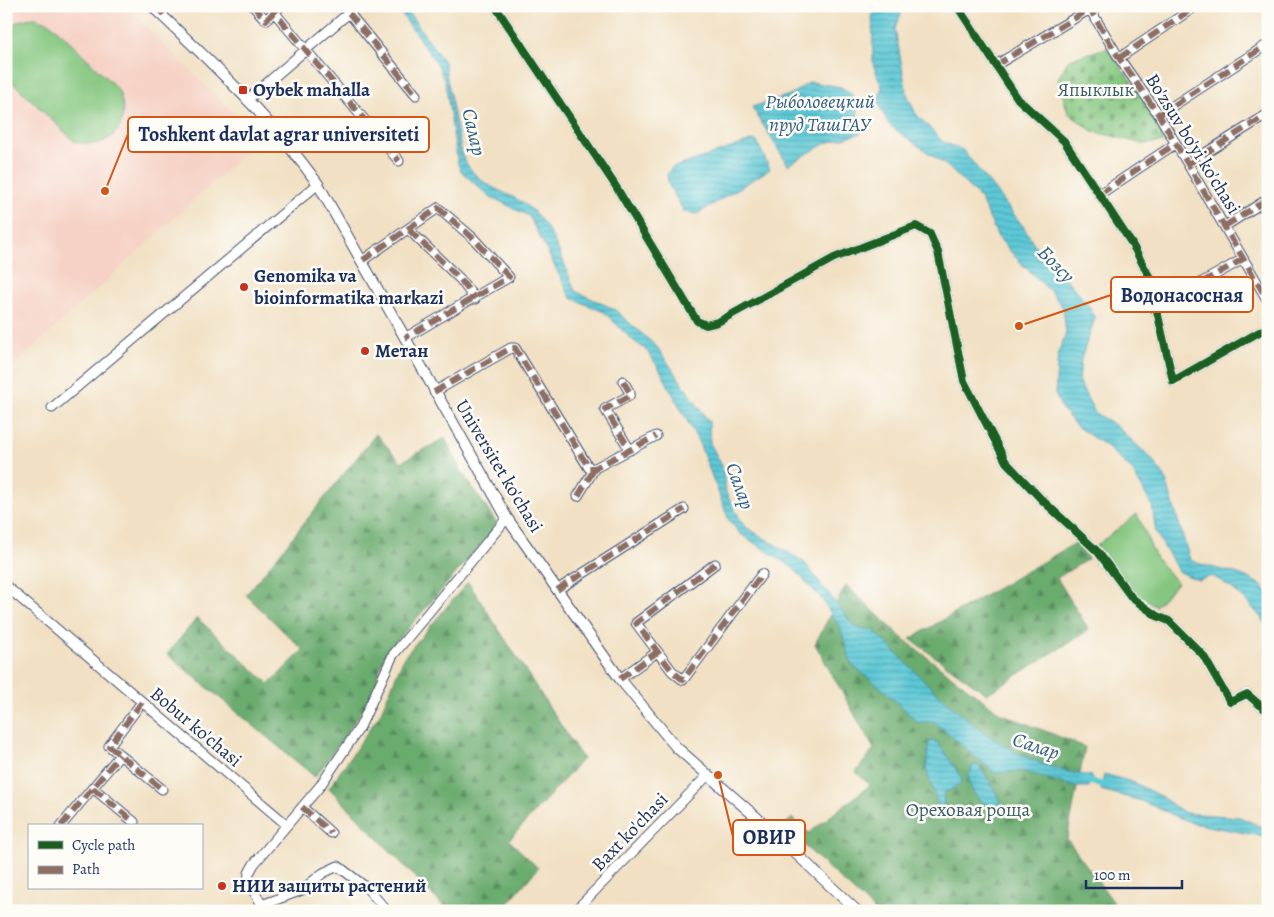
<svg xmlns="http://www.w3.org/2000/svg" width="1274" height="917" font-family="Alegreya,serif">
	<defs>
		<pattern id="forest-firs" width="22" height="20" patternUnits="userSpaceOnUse" patternTransform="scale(1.25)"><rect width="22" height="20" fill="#6bab6e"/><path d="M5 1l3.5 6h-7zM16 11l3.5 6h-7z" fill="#578c5e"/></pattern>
		<pattern id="cemetery-stones" width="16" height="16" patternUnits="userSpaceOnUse" patternTransform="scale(1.25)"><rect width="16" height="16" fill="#84c67f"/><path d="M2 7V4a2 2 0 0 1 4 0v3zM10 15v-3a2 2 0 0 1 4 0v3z" fill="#6ba16b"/></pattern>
		<pattern id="water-rules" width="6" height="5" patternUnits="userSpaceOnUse" patternTransform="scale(1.25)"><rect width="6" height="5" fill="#5dc9d6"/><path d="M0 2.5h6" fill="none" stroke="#4ca4b1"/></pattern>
	</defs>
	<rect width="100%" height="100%" fill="#fdfcf7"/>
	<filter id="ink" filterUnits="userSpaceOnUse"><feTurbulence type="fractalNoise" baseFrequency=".02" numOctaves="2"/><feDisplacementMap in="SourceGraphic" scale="10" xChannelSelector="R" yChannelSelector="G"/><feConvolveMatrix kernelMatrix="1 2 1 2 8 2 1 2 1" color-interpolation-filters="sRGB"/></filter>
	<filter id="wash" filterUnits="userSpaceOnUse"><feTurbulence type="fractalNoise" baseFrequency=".0096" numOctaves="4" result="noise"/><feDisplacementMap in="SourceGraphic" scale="20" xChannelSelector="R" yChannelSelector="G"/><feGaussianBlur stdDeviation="1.12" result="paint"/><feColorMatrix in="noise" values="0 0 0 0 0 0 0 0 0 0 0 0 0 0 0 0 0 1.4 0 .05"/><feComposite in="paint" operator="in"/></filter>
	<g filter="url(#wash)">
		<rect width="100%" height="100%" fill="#f1e0c3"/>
		<path fill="#f6d1c5" d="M6,6H125L260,139L6,373Z"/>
		<path fill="#84c67f" stroke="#507a6e" d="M35,18L48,22L58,30L117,88C135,123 111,153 74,141L6,76V31C14,21 23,19 35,18Z
			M1137,514L1156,558L1177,583L1156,606L1133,596L1096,546Z"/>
		<path fill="url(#forest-firs)" stroke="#436d66" d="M376,434L401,462L445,438L460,469L498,525L384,656L371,699L315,777L167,654L197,618L269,684L303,650L246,595Z
			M1077,542L1088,559L1057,578L1089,630L987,694L910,639Z
			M468,582L583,759L509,840L538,868L501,911H448L329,788L380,714L404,657Z
			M846,585L902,638L1000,713L1085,747L1067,839L1120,911H875L783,826L792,818L809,833L870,785L856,772L874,749L815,644Z"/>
		<path fill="url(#cemetery-stones)" stroke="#507a6e" d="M1107,48L1161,122L1163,142L1143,144L1092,131L1068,113L1058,79L1069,59Z"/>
		<path fill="url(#water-rules)" stroke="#3c7c9a" d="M396,6H404L444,62L462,156C482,194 510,188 534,212C555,233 564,265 575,291L614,309L657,347L709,422L710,443L722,466L726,493L744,526L804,562L852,624L862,630H873C940,694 992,762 1091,776L1089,787H1075L1022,771L995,773L933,721L918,723L884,690L852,665L840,627L821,598L793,568L739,533L729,520L699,443L659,368L646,350L630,338L604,312L571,298L529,216L487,195L461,171L458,164L445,82L439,67Z
			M872,6H904L895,29L907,94L916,114L943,142L963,150L1023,226L1041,255L1061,273L1088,305L1095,318L1081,359L1079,382L1095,413L1115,425L1150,457L1165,477L1190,560C1216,572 1247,569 1268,592V626C1251,605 1236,588 1212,576L1198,580L1179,572L1156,533L1152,506L1132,470L1107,447L1076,426L1062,409L1055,394L1058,353L1066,333L1063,308L1052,293L1019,261L998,237L980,198L947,166L889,125L878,102L882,87L873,64Z
			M810,82L841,87L855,97L861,133L826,143L788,165L752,107L790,95Z
			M754,140L757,142L770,169L697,214L684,212L669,185L667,175L672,168Z
			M933,741L938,743L962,778L961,784L944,793L943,808H939L926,769L929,742Z
			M976,764C985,769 997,797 1004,807L1002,809C983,807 971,795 968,777L973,766Z
			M1104,774L1132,782L1160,796L1185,813L1240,817L1268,830V841L1261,836L1192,823L1141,801L1101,790Z"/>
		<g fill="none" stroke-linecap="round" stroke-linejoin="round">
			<path stroke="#5dc9d6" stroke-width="7" d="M1083,779L1111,788"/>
		</g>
	</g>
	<g filter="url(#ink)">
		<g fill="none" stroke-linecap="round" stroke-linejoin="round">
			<defs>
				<path id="minor" d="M253,6L266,20L274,12
					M281,6L274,12L399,161
					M495,6L615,185L697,321L706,325L718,322L834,258L916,226L930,234L938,252L964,381L1006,462L1041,499L1098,552L1132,598L1157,616L1169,621L1203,655L1230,702L1247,694L1268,712
					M957,6L1018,99L1064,141L1132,244L1149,276L1173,381L1268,327
					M1088,6L1119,58L1159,115L1268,301
					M349,13L416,95
					M160,14L169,6
					M1119,58L1196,6
					M996,65L1090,9
					M247,100L357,6
					M1159,115L1268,44
					M1188,164L1268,114
					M1100,194L1175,144
					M1225,226L1268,199
					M409,230L460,279L475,299
					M363,260L438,208L473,238L509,277L405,338
					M1155,309L1243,259
					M623,381L630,393L629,396L605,409L630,450
					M434,392L511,348H515L589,468H595L656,436
					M52,408L318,184
					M578,496L595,468
					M715,564L636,623L672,671L683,680L762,574
					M6,586L287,825
					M557,590L684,509
					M620,679L657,652
					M142,702L109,746L162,789
					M93,788L134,822
					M302,807L331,833
					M61,826L120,755
					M262,905L302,890L323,873L338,866L367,888L387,911
					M266,911L248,882L249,873L254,864L320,786L360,727L393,655L507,518
					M575,911L708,775"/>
				<path id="major" d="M152,6C210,61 271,118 318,184L507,518L620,679L676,747L772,831L857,911"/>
			</defs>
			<use href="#minor" stroke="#3b4a6d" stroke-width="11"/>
			<use href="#major" stroke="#3b4a6d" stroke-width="12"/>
			<use href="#minor" stroke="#fff" stroke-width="9"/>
			<use href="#major" stroke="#fff" stroke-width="10"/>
			<path stroke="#8d6e63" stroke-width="6" stroke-dasharray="12 6" stroke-linecap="butt" d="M253,6L266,20L274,12
				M281,6L274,12L399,161
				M1088,6L1119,58L1159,115L1268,301
				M349,13L416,95
				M160,14L169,6
				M1119,58L1196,6
				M996,65L1090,9
				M1159,115L1268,44
				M1188,164L1268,114
				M1100,194L1175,144
				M1225,226L1268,199
				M409,230L460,279L475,299
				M363,260L438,208L473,238L509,277L405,338
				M1155,309L1243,259
				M623,381L630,393L629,396L605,409L630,450
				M434,392L511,348H515L589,468H595L656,436
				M578,496L595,468
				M715,564L636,623L672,671L683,680L762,574
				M557,590L684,509
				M620,679L657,652
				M142,702L109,746L162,789
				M93,788L134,822
				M302,807L331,833
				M61,826L120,755"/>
			<defs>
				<path id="cycleway" d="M495,6L615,185L697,321L706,325L718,322L834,258L916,226L930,234L938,252L964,381L1006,462L1041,499L1098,552L1132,598L1157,616L1169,621L1203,655L1230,702L1247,694L1268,712
					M957,6L1018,99L1064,141L1132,244L1149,276L1173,381L1268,327"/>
			</defs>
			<use href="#cycleway" stroke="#fdfcf7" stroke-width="11"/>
			<use href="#cycleway" stroke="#1b5e20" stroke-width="8"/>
		</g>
	</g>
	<g fill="#c8321e" stroke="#fdfcf7" stroke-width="2">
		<rect x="238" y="85" width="10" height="10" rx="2.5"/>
		<circle cx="244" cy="287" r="5"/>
		<circle cx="365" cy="351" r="5"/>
		<circle cx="222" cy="886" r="5"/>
	</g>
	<g text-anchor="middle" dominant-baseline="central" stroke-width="5" stroke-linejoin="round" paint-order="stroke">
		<g font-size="19" font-weight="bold" fill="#1b2f5e" stroke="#fdfcf7" text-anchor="start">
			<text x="253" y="90">Oybek mahalla</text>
			<text x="254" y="276">Genomika va<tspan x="254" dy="22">bioinformatika markazi</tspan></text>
			<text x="375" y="351">Метан</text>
			<text x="232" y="886">НИИ защиты растений</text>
		</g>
		<g font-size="19" fill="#3a5c68" stroke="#fdfcf7">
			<text x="1096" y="90">Япыклык</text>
			<text x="968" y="810">Ореховая роща</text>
		</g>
		<g font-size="19" fill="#1b2f5e" stroke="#fdfcf7">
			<text transform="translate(1193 144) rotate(58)">Bo'zsuv bo'yi ko'chasi</text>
			<text transform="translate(499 466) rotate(59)">Universitet ko'chasi</text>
			<text transform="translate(196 727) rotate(40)">Bobur ko'chasi</text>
			<text transform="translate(630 832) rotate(-46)">Baxt ko'chasi</text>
		</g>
		<g font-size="20" font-style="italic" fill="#2f5d82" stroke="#fdfcf7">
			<text x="820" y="101">Рыболовецкий<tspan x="820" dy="23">пруд ТашГАУ</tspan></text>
			<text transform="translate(474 132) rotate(77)">Салар</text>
			<text transform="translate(1056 264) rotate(46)">Бозсу</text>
			<text transform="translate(740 486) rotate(70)">Салар</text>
			<text transform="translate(1036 746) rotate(18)">Салар</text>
		</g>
	</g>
	<path fill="none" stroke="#d45514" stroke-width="2" d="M105 191L128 134M1019 326L1111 295M718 775L733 837"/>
	<g fill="#d45514" stroke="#fdfcf7" stroke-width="2">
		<circle cx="105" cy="191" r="5"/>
		<circle cx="1019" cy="326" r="5"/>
		<circle cx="718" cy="775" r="5"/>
	</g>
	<g fill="#fdfcf7" stroke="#d45514" stroke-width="2">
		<rect x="128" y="117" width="301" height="35" rx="5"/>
		<rect x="1111" y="277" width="142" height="35" rx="5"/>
		<rect x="733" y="820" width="72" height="35" rx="5"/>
	</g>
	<g font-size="20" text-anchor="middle" font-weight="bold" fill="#1b2f5e">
		<text x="279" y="141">Toshkent davlat agrar universiteti</text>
		<text x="1182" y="302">Водонасосная</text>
		<text x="769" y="844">ОВИР</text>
	</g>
	<rect width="1274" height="917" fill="none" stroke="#fdfcf7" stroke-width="25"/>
	<rect x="28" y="824" width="175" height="65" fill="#fdfcf7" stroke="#a3aaba"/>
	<rect x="38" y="841" width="25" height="8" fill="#1b5e20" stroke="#a3aaba"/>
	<text x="72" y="850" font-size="15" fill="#1b2f5e">Cycle path</text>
	<rect x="38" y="866" width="25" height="8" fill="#8d6e63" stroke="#a3aaba"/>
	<text x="72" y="874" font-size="15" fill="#1b2f5e">Path</text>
	<path d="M1086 880v8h96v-8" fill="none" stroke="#1b2f5e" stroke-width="2.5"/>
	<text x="1094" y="880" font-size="15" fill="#1b2f5e" stroke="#fdfcf7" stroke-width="4" paint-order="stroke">100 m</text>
</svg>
